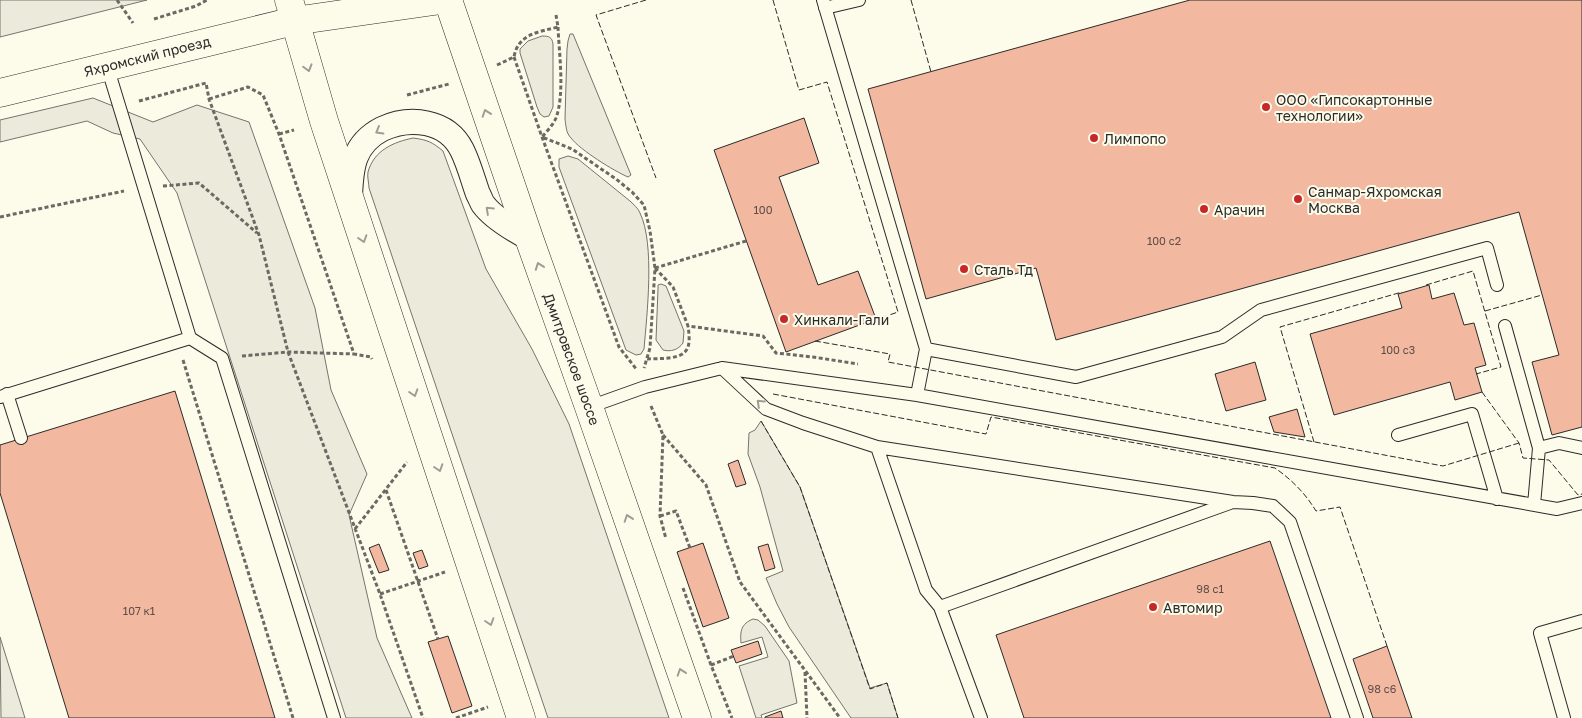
<svg xmlns="http://www.w3.org/2000/svg" width="1582" height="718" font-family="'Golos Text',sans-serif">
	<rect width="100%" height="100%" fill="#fdfbea"/>
	<path fill="#ecebdb" stroke="#74746e" d="M0,0H147L0,37Z
		M570,34H573L631,175L628,177C614,171 580,150 571,138C566,133 566,126 565,119L567,49L568,41Z
		M542,36C549,36 552,37 553,44V107L549,116L544,117L540,114L537,107L520,53V49L528,41Z
		M93,98L153,122L197,105L249,122L315,308L331,390L367,474L349,515L377,638L412,718H346L177,193L140,139L113,133L87,121L0,142V120Z
		M413,138C428,140 432,142 443,151L486,269L532,349L569,424L669,718H548L369,188C369,183 367,177 368,172C374,150 394,142 413,138Z
		M568,156L578,159L630,201C634,205 638,208 640,213C655,244 647,314 644,349L641,354L636,355L626,350L559,167V159Z
		M661,284L666,286L684,331L683,343C678,350 671,352 663,350L656,340L658,289V285Z
		M761,421L800,487L870,688L887,683L898,718H851L789,627L777,604L766,578L783,571L760,487L748,454L749,433L755,430Z
		M753,619L758,620L765,626L789,661L797,703L761,715L762,718H756L739,666L768,657L762,637L741,643C740,631 741,624 753,619Z"/>
	<path fill="#eceadb" stroke="#74746e" d="M0,637L25,718H1Z"/>
	<path fill="#f2b8a0" stroke="#2b2b2b" d="M1190,0H1582V427L1552,435L1532,362L1559,355L1519,212L1056,340L1036,268L926,299L868,89Z
		M804,118L819,163L779,177L818,285L858,271L876,319L786,352L714,150Z
		M1429,285L1432,299L1454,293L1464,325L1474,323L1486,365L1475,368L1482,392L1455,400L1450,382L1334,415L1310,334L1402,308L1398,294Z
		M1255,362L1266,400L1226,411L1215,374Z
		M175,391L275,718H69L0,493V445Z
		M1297,409L1305,437L1274,432L1269,417Z
		M738,460L746,484L736,487L728,464Z
		M1270,541L1331,718H1024L996,635Z
		M703,543L729,618L703,627L677,552Z
		M379,544L389,570L379,573L369,548Z
		M768,544L775,568L765,571L758,547Z
		M422,550L428,566L419,569L413,553Z
		M448,636L472,706L452,713L428,642Z
		M758,641L762,654L736,663L731,650Z
		M1387,646L1412,718H1373L1353,659Z
		M781,711L783,718H765V717Z"/>
	<g fill="none" stroke-linecap="round" stroke-linejoin="round">
		<defs>
			<path id="lane" d="M823,0L926,349L917,395
				M825,8L859,0
				M107,66L190,338L222,358L334,718
				M1505,326L1539,448L1534,505
				M926,349L1076,377L1222,337L1261,310L1487,248L1497,285
				M722,368L766,409L803,423L877,447L1233,502L1253,503L1273,506L1290,522L1357,718
				M7,394L21,438
				M0,397L190,338
				M589,407L645,387L722,368L917,395L1557,509L1582,503
				M1398,435L1472,414L1497,499
				M877,447L926,590L940,607L981,718
				M1539,448L1559,443L1582,448
				M940,607L1230,503
				M1564,718L1540,633L1582,621"/>
			<path id="street" d="M350,197C351,168 353,144 382,129C410,116 447,120 462,150C469,164 473,180 478,194C480,197 481,201 483,204C493,218 514,230 529,238"/>
			<path id="secondary" d="M0,93L294,21L441,0"/>
			<path id="primary" d="M289,0L324,121L521,718
				M448,0L529,238L589,407L697,718"/>
		</defs>
		<use href="#lane" stroke="#2b2b2b" stroke-width="14"/>
		<use href="#street" stroke="#2b2b2b" stroke-width="26"/>
		<use href="#secondary" stroke="#2b2b2b" stroke-width="29"/>
		<use href="#primary" stroke="#2b2b2b" stroke-width="29"/>
		<path stroke="#6a6964" stroke-width="3" stroke-dasharray="4 2.5" stroke-linecap="butt" d="M117,0L133,23
			M154,19L196,6L207,0
			M558,27C559,53 565,93 556,118C553,125 547,131 542,137L572,149L616,179L632,192L644,205L650,231L655,268L650,348L644,368
			M514,57L542,137L619,347L637,370
			M497,65L514,57C518,34 538,32 558,27L556,15
			M407,95L449,84
			M209,99L248,87L263,95L279,134L354,354L371,357L372,359
			M139,101L206,83L209,99L259,235L288,352L380,594L423,718
			M279,134L294,130
			M163,186L199,183L257,233
			M0,217L124,191
			M655,268L673,287L688,326L763,336L776,353L813,357L858,364
			M655,268L746,241
			M242,356L288,352L354,354
			M647,359C659,358 683,361 688,347C690,341 689,333 688,326
			M183,360L293,718
			M651,406L663,435L660,516L666,539
			M663,435L706,485L740,582L840,718
			M386,490L438,639
			M660,516L676,511L690,548
			M355,529L407,462
			M683,588L711,665L732,718
			M380,594L445,572
			M711,665L734,656
			M805,672L807,718
			M456,718L488,707"/>
		<use href="#lane" stroke="#fdfbea" stroke-width="12"/>
		<use href="#street" stroke="#fdfbea" stroke-width="24"/>
		<use href="#secondary" stroke="#fdfbea" stroke-width="28"/>
		<use href="#primary" stroke="#fdfbea" stroke-width="28"/>
		<path stroke="#2b2b2b" stroke-width="1" stroke-dasharray="6 2.5" stroke-linecap="butt" d="M646,0L596,15L656,178
			M773,0L799,90L827,82L898,312L875,320
			M911,0L931,72
			M1426,285L1473,271L1501,367L1476,374
			M1485,311L1542,295
			M815,341L890,354L888,362L1443,466L1519,443
			M1482,392L1519,443L1523,458L1549,460L1578,495L1582,494
			M773,394L986,434L991,417L1275,468C1292,480 1305,493 1316,511L1340,507L1387,646
			M761,421L800,487L870,689L887,683L898,718
			M1314,442L1280,327L1402,292"/>
	</g>
	<defs><path id="oneway-chevron" d="M-2-3.5L2.5 0L-2 3.5" fill="none" stroke-width="1.6" stroke-linecap="round" stroke-linejoin="round" transform="scale(1.25)"/></defs>
	<g stroke="#9e9d94">
		<use href="#oneway-chevron" transform="translate(308 68) rotate(74)"/>
		<use href="#oneway-chevron" transform="translate(486 113) rotate(-109)"/>
		<use href="#oneway-chevron" transform="translate(379 131) rotate(150)"/>
		<use href="#oneway-chevron" transform="translate(489 210) rotate(-137)"/>
		<use href="#oneway-chevron" transform="translate(363 239) rotate(72)"/>
		<use href="#oneway-chevron" transform="translate(539 266) rotate(-110)"/>
		<use href="#oneway-chevron" transform="translate(414 393) rotate(72)"/>
		<use href="#oneway-chevron" transform="translate(760 403) rotate(-137)"/>
		<use href="#oneway-chevron" transform="translate(439 468) rotate(72)"/>
		<use href="#oneway-chevron" transform="translate(628 518) rotate(-109)"/>
		<use href="#oneway-chevron" transform="translate(490 622) rotate(72)"/>
		<use href="#oneway-chevron" transform="translate(681 672) rotate(-109)"/>
	</g>
	<g fill="#c62828" stroke="#fdfbea" stroke-width="2">
		<circle cx="1266" cy="107" r="5"/>
		<circle cx="1094" cy="138" r="5"/>
		<circle cx="1298" cy="199" r="5"/>
		<circle cx="1204" cy="209" r="5"/>
		<circle cx="964" cy="269" r="5"/>
		<circle cx="784" cy="319" r="5"/>
		<circle cx="1153" cy="607" r="5"/>
	</g>
	<g text-anchor="middle" dominant-baseline="central" stroke-width="4" stroke-linejoin="round" paint-order="stroke">
		<g font-size="11" fill="#5d4e48">
			<text x="763" y="209">100</text>
			<text x="1164" y="240">100 с2</text>
			<text x="1398" y="349">100 с3</text>
			<text x="1210" y="588">98 с1</text>
			<text x="139" y="610">107 к1</text>
			<text x="1382" y="688">98 с6</text>
		</g>
		<g font-size="14" fill="#2b2b2b" stroke="#fdfbea">
			<text transform="translate(147 56) rotate(-14)">Яхромский проезд</text>
			<text transform="translate(572 359) rotate(70)">Дмитровское шоссе</text>
		</g>
		<g font-size="14" fill="#2b2b2b" stroke="#fdfbea" text-anchor="start">
			<text x="1276" y="99">ООО «Гипсокартонные<tspan x="1276" dy="16">технологии»</tspan></text>
			<text x="1104" y="138">Лимпопо</text>
			<text x="1308" y="191">Санмар-Яхромская<tspan x="1308" dy="16">Москва</tspan></text>
			<text x="1214" y="209">Арачин</text>
			<text x="974" y="269">Сталь Тд</text>
			<text x="794" y="319">Хинкали-Гали</text>
			<text x="1163" y="607">Автомир</text>
		</g>
	</g>
</svg>
